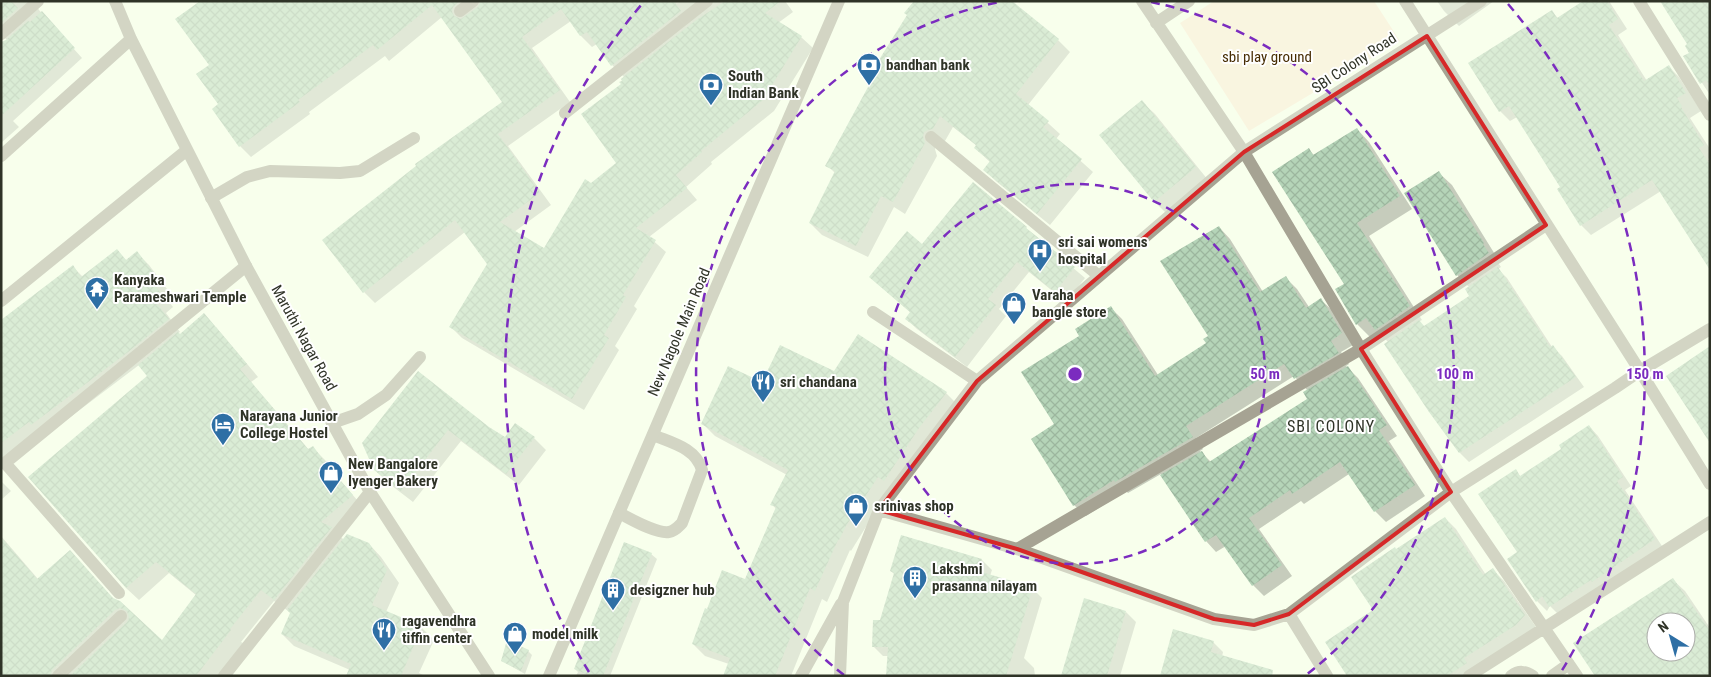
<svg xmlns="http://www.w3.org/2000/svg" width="1711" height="677" font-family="'Roboto Condensed',sans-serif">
	<defs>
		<pattern id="building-cross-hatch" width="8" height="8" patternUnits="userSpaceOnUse" patternTransform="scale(1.25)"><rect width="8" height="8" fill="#b5d4b8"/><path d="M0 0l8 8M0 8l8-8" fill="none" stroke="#9cb69e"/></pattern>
	</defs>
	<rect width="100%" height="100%" fill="#f8ffec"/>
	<path fill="#fbe9d1" d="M1214,1H1374L1400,41L1249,131L1180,23Z"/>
	<path fill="#0003" fill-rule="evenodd" d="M1,1H39L36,4L39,10L82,58L13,121L19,127L1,143V45L7,40L1,34Z
		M202,1H785L793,12L778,23L801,37L813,48L774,111L711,162L712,164L686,187L697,200L649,237L666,252L634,306L637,309L615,346L619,350L584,410L462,338L451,327L488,264L465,232L375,303L364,292L504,103L442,17L389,61L385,56L309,112L310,114L251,157L240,146L220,104L210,65ZM571,21L581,36L592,47L597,44L612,65L625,78L623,85L618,163L591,184L544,249L514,232L551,205L508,146L570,102L532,48Z
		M1437,1H1494L1459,26L1444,11Z
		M1585,1H1609L1627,29L1618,35L1647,81L1669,67L1679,77L1701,111L1690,118L1710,149V158L1708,159L1710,161V264L1661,191L1591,235L1581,225L1561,187L1517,117L1510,121L1500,111L1470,63L1552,12L1558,18Z
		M1710,1V95L1685,57L1691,53L1689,45Z
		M1058,40L1070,52L1028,105L1060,134L1056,139L1093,172L1050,225L997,182L985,170L991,163L975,148L977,146L953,127L945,141L936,144L935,149L937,156L905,214L894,207L868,257L822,235L810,223L835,173L827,165Z
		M1142,102L1155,114L1208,180L1167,214L1154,201Z
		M1357,129L1369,142L1412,209L1369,236L1422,320L1418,322L1424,327L1470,296V288L1457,275L1439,173L1452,185L1496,256L1494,257L1501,267L1498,269L1507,278L1552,347L1562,356L1584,387L1469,462L1460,453L1388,342L1378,331L1370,337L1357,324L1309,150L1315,156Z
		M1219,227L1230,239L1263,292L1286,278L1297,289L1309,307L1321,300L1333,311L1353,345L1341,352L1349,364L1346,366L1358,378L1397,436L1389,441L1425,496L1386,522L1375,511L1349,474L1304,504L1301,501L1259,529L1292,576L1264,596L1253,585L1226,546L1216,552L1206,541L1161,474L1128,493L1126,491L1086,516L1074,505L1056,425L1080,336L1111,308L1122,319L1158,375L1207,344L1210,337ZM1294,376L1308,391L1309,400L1211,462L1200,451L1203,449L1196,438Z
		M1026,228L1085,278L1066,302L1029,272L999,309L1006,316L967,367L917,329L907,319L911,313L870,277L922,245Z
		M117,251L127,261L137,253L149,265L170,293L165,297L173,307L166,313L180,332L178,333L180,335L216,327L258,377L251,382L309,450L313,448L325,460L339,479L364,508L336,532L344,540L369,544L381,557L399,583L386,612L421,627L434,640L419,673L425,676H348L350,670L294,646L282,634L291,613L274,601L241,642L243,643L218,676H1V536L38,579L70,551L114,600L120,602L162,642L197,596L169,573L139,600L126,588L148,376L139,365L44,437L1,465V321L73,267L83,277Z
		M835,372L946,393L958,405L890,488L851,551L850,550L827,602L822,599L791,676H724L729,664L705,656L693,644L707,610L746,580L776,509L772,504L787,475L715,436L703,424L763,384Z
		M419,373L489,428L505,438H534L546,450L519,485L461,441L413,502L387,482L375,470Z
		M1589,426L1598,436L1631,486L1625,490L1664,549L1560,616L1550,606L1547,611L1537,601L1509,559L1519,553L1516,471L1521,477L1563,449Z
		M1,481L11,491L1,500Z
		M1445,518L1456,529L1486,575L1493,570L1504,581L1536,627L1475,676H1349L1396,550Z
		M651,554L657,559L610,676H576L578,672L575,669Z
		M982,560L992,570L990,576L1032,588L1042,598L1024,658L1034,668L1035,676H888L889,656H883L873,646L895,575L891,571Z
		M1673,580L1685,591L1710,628V676H1596ZM1656,622H1686V652H1656Z
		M1126,612L1136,622L1120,676H1062Z
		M1213,642L1223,652L1222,657L1161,676Z
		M528,651L532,655L525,674L507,664L502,660Z"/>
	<path fill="url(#building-cross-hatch)" fill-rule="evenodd" d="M1,1H11L18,8L1,23Z
		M200,1H459L453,7L452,12L454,16L461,19L478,7L481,1H674L681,11L611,66L587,32L580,36L561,9L522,37L560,90L498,134L540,193L500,222L544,248L585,179L591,183L616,163L581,114L621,84L619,82L622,81L621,79L695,21L725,1H781L765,13L802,36L763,100L701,151L702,152L676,175L687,188L636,228L656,240L623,295L626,297L604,335L609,338L572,399L449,327L487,264L455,220L363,293L322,240L416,166L415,164L502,102L432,5L377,50L373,45L298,100L300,102L239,147L212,109L218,104L196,74L209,65L175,19Z
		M914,1H1012L1059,39L1016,94L1049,121L1043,127L1082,159L1037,214L983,170L990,161L974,148L976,145L940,116L933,129L928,130L924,132L923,136L925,143L893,202L881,196L856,246L809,223L835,171L825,166L880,65L877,63L907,15L904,13Z
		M1583,1H1607L1618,19L1609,25L1644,81L1669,65L1686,93L1677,98L1682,106L1681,107L1704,145L1699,148L1710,165V270L1652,180L1580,226L1557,189L1560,187L1509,106L1499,112L1468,63L1552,10L1557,18Z
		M1660,1H1710V86L1706,80L1700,84L1683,56L1689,53L1685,46L1687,44Z
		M42,11L75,48L1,116V42L6,40L28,21L30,22Z
		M1142,100L1196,167L1154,202L1099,135Z
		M1357,128L1400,196L1357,223L1410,306L1375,330L1366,318L1356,325L1335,289L1344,284L1272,172L1309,148L1313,155Z
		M1439,171L1484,243L1483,244L1489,253L1456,276L1404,193Z
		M973,182L1027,227L1026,228L1075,267L1055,292L1017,262L988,299L996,305L955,357L905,319L910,312L869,277L907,231L922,244Z
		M1219,226L1260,292L1286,276L1306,308L1321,298L1342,333L1331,341L1339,353L1294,379L1284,364L1186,426L1193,437L1115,482L1114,480L1073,506L1031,439L1054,424L1021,372L1079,336L1075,329L1111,306L1155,376L1206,343L1203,339L1208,336L1160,261Z
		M117,249L126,260L137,251L159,280L154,284L162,295L154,300L169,319L128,352L31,425L29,422L1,443V320L73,265L81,277Z
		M1498,267L1550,347L1553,345L1576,377L1459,453L1429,412L1384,344L1419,320L1424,326L1469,296L1465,289Z
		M204,313L247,364L240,369L308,449L313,446L327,465L353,495L321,522L332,527L274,600L261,590L230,629L231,630L196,676H70L127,622L129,618L127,611L120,608L115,610L52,670L50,676H1V537L37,579L70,550L113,598L120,601L162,640L196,594L156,562L126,588L28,477L147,376L138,365L178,332L180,334Z
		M858,334L947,392L919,428L884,481L878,477L846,526L839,540H838L815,591L810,588L775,676H723L730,658L692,644L705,608L707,609L722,570L745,579L776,507L770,505L788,470L701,424L728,366L762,382L780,345L834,371Z
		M1710,346V443L1666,376Z
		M1348,366L1387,425L1379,430L1415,485L1374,512L1340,462L1292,494L1290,490L1249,518L1282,565L1252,586L1216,535L1205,542L1160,475L1202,451L1209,462L1307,399L1303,392Z
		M418,371L489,427L505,437L515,423L535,437L506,474L448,430L401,491L374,470L362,443Z
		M1589,425L1623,477L1617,481L1655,539L1592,582L1591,580L1549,607L1542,596L1536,602L1507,559L1517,552L1478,494L1516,469L1520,476L1561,449L1559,445Z
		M1445,517L1483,575L1493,568L1525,615L1516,625L1464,658L1467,663L1447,676H1347L1325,642L1373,610L1351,577L1395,547L1396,549Z
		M347,534L369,543L387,570L372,605L422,626L401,676H346L351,664L281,634L290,613L287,610Z
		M901,535L982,559L978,571L1033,587L1006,676H886L888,647H872L873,620H880L894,573L890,571Z
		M624,542L652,553L603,676H591L574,669Z
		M1673,578L1710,631V676H1595L1573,643ZM1656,622H1686V652H1656Z
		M1084,598L1126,611L1107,676H1061Z
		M1173,629L1214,641L1211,652L1273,670L1272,676H1160Z
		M507,640L529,650L521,671L501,661Z"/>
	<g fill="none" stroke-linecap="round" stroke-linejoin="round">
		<path stroke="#a6a393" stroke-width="12" d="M211,198L247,177L270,171L340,173L360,171L414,138
			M332,423L358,414L386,395L420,357
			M619,513C631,519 656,534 669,532C675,531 678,527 682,523L702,470C696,448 672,443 653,435
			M119,593L5,463L246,266"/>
		<path stroke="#a6a393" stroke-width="12" d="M115,1L131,39L246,266L370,492L489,676
			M1142,1L1244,152L1361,349L1451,492L1577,676
			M1405,1L1640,371L1710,484
			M1639,1L1710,115
			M460,11L473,1
			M1156,23L1189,1
			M1,34L38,1
			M565,113L707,1
			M931,137L1099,276
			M1,156L131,39
			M1,301L187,150
			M873,312L977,381
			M879,510L1017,549L1214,619L1254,625L1289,614L1451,492L1615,388L1640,371L1710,329
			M1017,549L1361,349L1546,225
			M1289,614L1327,676
			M58,676L121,616
			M224,676L370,492
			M801,676L841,604
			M840,676L843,602L879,510L977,381L1244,152L1481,1
			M1469,676L1710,522
			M1511,676C1519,670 1525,671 1533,676
			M1552,676L1569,664"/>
		<path stroke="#a6a393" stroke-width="12" d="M549,676L839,1"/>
	</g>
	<path d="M0 0H1711V677H0ZM1427,36L1546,225L1361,349L1451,492L1289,614L1254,625L1214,619L1017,549L879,510L977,381L1244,152Z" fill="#f8ffec" fill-opacity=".55" fill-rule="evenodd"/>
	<path fill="none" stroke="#d62828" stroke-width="4" stroke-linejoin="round" d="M1427,36L1546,225L1361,349L1451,492L1289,614L1254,625L1214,619L1017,549L879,510L977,381L1244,152Z"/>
	<g fill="none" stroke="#7b2cbf" stroke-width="2.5" stroke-dasharray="9 6">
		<circle cx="1075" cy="374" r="190"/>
		<path d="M844 675A380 380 0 0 1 999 2M1151 2A380 380 0 0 1 1306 675"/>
		<path d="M589 672A570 570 0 0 1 642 4M1508 4A570 570 0 0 1 1561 672"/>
	</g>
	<defs>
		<symbol id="bank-pin" viewBox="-11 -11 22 30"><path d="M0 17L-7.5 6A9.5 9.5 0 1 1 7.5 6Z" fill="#2e6fa5" stroke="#fff"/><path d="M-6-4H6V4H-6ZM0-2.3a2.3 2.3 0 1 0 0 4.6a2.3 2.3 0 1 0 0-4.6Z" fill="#fff"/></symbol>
		<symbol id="hospital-pin" viewBox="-11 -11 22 30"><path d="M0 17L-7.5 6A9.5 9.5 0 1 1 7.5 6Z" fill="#2e6fa5" stroke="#fff"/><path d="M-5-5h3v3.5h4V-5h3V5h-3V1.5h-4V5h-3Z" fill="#fff"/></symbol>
		<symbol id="temple-pin" viewBox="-11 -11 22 30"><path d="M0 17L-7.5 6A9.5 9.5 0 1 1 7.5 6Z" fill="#2e6fa5" stroke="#fff"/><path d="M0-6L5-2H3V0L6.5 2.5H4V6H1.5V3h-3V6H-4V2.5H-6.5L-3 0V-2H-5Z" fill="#fff"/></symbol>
		<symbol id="shop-pin" viewBox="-11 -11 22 30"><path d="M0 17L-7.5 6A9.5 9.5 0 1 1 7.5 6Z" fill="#2e6fa5" stroke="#fff"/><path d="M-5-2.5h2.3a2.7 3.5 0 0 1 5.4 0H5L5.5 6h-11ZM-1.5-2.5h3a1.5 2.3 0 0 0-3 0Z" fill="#fff"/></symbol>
		<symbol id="restaurant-pin" viewBox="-11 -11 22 30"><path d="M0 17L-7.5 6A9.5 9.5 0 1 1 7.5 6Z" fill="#2e6fa5" stroke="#fff"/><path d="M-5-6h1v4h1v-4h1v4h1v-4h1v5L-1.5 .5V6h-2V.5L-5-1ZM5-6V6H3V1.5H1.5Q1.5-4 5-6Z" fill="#fff"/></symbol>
		<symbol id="hotel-pin" viewBox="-11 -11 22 30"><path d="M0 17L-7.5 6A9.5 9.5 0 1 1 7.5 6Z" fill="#2e6fa5" stroke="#fff"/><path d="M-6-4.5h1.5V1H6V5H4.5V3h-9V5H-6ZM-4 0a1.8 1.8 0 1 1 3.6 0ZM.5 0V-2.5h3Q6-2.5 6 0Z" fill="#fff"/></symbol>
		<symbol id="building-pin" viewBox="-11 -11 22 30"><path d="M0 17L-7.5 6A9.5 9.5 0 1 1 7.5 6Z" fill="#2e6fa5" stroke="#fff"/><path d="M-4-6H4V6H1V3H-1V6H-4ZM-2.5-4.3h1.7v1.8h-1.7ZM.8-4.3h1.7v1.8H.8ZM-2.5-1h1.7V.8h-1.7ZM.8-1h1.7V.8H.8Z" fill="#fff"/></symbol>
	</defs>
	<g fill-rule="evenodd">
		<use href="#bank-pin" x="855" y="51" width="28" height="38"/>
		<use href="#bank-pin" x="697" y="71" width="28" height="38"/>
		<use href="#hospital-pin" x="1026" y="237" width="28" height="38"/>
		<use href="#temple-pin" x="83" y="275" width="28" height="38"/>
		<use href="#shop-pin" x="1000" y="290" width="28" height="38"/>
		<use href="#restaurant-pin" x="749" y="368" width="28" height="38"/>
		<use href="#hotel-pin" x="209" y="411" width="28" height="38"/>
		<use href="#shop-pin" x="317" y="459" width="28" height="38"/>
		<use href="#shop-pin" x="842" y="492" width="28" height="38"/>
		<use href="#building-pin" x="901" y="564" width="28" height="38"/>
		<use href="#building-pin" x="599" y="576" width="28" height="38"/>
		<use href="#restaurant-pin" x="370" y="616" width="28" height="38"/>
		<use href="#shop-pin" x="501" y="620" width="28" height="38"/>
	</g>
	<g text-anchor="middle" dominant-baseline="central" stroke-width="4" stroke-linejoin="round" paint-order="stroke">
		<g font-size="15" fill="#472d04" stroke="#fff">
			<text x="1267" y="57">sbi play ground</text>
		</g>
		<g font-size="15" fill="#2f3327" stroke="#fff">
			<text transform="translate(1354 63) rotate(-33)">SBI Colony Road</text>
			<text transform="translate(679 332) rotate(-67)">New Nagole Main Road</text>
			<text transform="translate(304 338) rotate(61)">Maruthi Nagar Road</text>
		</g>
		<g font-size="15" font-weight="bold" fill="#2f3327" stroke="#fff" text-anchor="start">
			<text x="886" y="65">bandhan bank</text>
			<text x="728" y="76">South<tspan x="728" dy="17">Indian Bank</tspan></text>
			<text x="1058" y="242">sri sai womens<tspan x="1058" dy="17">hospital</tspan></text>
			<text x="114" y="280">Kanyaka<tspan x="114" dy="17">Parameshwari Temple</tspan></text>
			<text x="1032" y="295">Varaha<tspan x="1032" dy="17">bangle store</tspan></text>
			<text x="780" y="382">sri chandana</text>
			<text x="240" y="416">Narayana Junior<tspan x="240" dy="17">College Hostel</tspan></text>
			<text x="348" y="464">New Bangalore<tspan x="348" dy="17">Iyenger Bakery</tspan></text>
			<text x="874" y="506">srinivas shop</text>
			<text x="932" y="569">Lakshmi<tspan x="932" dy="17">prasanna nilayam</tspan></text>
			<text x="630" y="590">desigzner hub</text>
			<text x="402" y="621">ragavendhra<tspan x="402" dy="17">tiffin center</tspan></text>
			<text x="532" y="634">model milk</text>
		</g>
		<g font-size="16" letter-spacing="1" fill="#2f3327" stroke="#fff">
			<text x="1331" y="426">SBI COLONY</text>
		</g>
	</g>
	<circle cx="1075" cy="374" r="8" fill="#7b2cbf" stroke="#fff" stroke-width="2.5"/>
	<g font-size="15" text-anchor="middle" font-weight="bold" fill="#7b2cbf" stroke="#fff" stroke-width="4" stroke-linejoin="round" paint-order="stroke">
		<text x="1265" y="379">50 m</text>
		<text x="1455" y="379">100 m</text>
		<text x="1645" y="379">150 m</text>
	</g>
	<rect width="1711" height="677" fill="none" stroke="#2f3327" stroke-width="5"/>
	<g transform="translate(1671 637) rotate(323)"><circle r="24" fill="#ffffff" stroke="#acada9"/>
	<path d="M0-4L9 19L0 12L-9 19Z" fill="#2e6fa5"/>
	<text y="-8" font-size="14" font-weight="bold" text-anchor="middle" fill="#2f3327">N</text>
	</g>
</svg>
